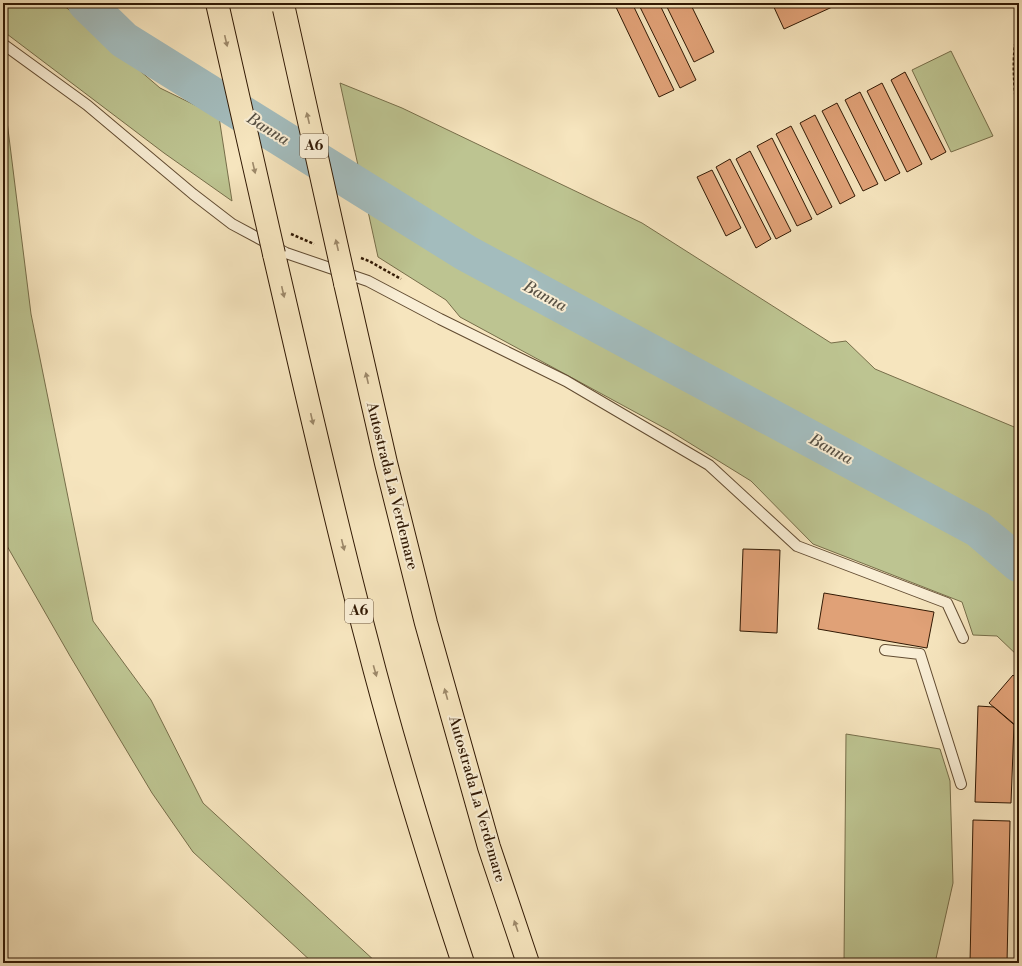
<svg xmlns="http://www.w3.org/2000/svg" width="1022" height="966" font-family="'Libre Bodoni',serif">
	<rect width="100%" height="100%" fill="#f6e5be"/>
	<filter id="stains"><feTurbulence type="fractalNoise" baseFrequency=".005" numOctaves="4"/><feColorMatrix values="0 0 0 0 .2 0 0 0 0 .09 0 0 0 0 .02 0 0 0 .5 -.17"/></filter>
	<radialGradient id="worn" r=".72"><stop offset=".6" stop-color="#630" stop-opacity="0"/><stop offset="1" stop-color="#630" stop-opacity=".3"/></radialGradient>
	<path fill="#bdc491" stroke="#776e4a" d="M3,3H61L160,88L219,117L232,201L164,153L3,31Z
		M126,3H157L131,7Z
		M951,51L993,136L951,152L912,70Z
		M340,83L402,108L642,223L831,343L846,341L875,369L1019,429V657L997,636L973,635L962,602L813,544L751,481L670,431L460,317L446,300L378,257Z
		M3,89L31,314L93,621L151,700L203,803L377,963H313L193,852L152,793L70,656L7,546L3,516Z
		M846,734L940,749L950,781L953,883L935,963H844Z"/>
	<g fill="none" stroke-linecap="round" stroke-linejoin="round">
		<path stroke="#a3bcbd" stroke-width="37" d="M86,3L124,40L466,253L978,529L1019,564"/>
	</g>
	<path fill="#e0a177" stroke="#311904" d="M614,3H632L674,90L659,97Z
		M638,3H659L696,80L680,88Z
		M665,3H690L714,52L694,62Z
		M772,3H841L784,29Z
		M905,72L946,152L931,160L891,80Z
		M882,83L922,164L907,172L867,91Z
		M860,92L900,173L885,181L845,100Z
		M837,103L878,184L863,191L822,111Z
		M815,115L855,196L840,204L800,123Z
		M791,126L832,207L817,215L776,134Z
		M772,138L812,219L797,226L757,146Z
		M750,151L791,231L776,239L736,159Z
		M730,159L771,239L756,248L716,167Z
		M712,170L741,228L726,236L697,177Z
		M743,549L780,550L777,633L740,631Z
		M824,593L934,612L927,648L818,629Z
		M1013,675L1019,681V729L989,703Z
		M978,706L994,707L1014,724L1011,803L975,802Z
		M973,820L1010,821L1007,963H970Z"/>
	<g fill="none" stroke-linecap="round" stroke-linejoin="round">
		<defs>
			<path id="lane" d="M3,44L87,105L193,194L232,224L286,253L368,281L440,319L566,381L709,465L797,546L947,603L963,638
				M885,650L920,654L961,784"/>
			<path id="highway" d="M274,254C304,383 333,513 367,641C395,750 428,857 463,963
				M345,283L386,463L426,623L489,847L528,963"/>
		</defs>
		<use href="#lane" stroke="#624c32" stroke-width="12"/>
		<use href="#highway" stroke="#311904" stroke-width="24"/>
		<path stroke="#311904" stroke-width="2.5" stroke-dasharray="3 2" stroke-linecap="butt" d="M1019,28C1009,56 1016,101 1019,131
			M291,234L314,244
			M361,258L369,261L401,279"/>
		<use href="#lane" stroke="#f9eed5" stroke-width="10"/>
		<use href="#highway" stroke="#f6e5be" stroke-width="22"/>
		<defs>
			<path id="highway-bridge" d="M217,3L274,254
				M284,9L345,283"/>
		</defs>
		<use href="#highway-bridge" stroke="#311904" stroke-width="24" stroke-linecap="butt"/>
		<use href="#highway-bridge" stroke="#f6e5be" stroke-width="22"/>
	</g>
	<defs><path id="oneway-solid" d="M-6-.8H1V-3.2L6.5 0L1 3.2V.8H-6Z"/></defs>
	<g fill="#9d896a">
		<use href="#oneway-solid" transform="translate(226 41) rotate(77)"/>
		<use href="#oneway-solid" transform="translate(308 118) rotate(-103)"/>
		<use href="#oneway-solid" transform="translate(254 168) rotate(77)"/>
		<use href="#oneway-solid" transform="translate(337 245) rotate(-103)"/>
		<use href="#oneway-solid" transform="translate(283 292) rotate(77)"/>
		<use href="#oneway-solid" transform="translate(367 378) rotate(-103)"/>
		<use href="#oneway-solid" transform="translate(312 419) rotate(77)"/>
		<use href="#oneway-solid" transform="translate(343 545) rotate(76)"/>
		<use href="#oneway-solid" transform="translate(375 671) rotate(74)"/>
		<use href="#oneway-solid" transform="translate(446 694) rotate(-106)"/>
		<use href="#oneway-solid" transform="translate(516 926) rotate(-109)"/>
	</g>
	<g text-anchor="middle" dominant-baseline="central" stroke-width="4" stroke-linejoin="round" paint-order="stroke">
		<g fill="#f9eed5" stroke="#6d5943" stroke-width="1">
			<rect x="300" y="134" width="28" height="24" rx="3"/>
			<rect x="345" y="599" width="28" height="24" rx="3"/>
		</g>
		<g font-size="14" font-weight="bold" fill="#311904">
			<text x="314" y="146">A6</text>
			<text x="359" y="611">A6</text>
		</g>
		<g font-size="15" fill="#311904" stroke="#f9eed5">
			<text transform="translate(392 486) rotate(76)">Autostrada La Verdemare</text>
			<text transform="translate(477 799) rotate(74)">Autostrada La Verdemare</text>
		</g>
		<g font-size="16" font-style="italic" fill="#595245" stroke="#f9eed5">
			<text transform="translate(268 129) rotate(32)">Banna</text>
			<text transform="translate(545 296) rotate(28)">Banna</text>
			<text transform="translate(831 449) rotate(28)">Banna</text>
		</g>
	</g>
	<rect width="1022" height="966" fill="none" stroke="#f6e5be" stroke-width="16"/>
	<rect x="4" y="4" width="1014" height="958" fill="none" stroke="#311904" stroke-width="2"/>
	<rect x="8" y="8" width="1006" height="950" fill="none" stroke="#311904"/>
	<rect width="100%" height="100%" filter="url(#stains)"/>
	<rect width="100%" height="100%" fill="url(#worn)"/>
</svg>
